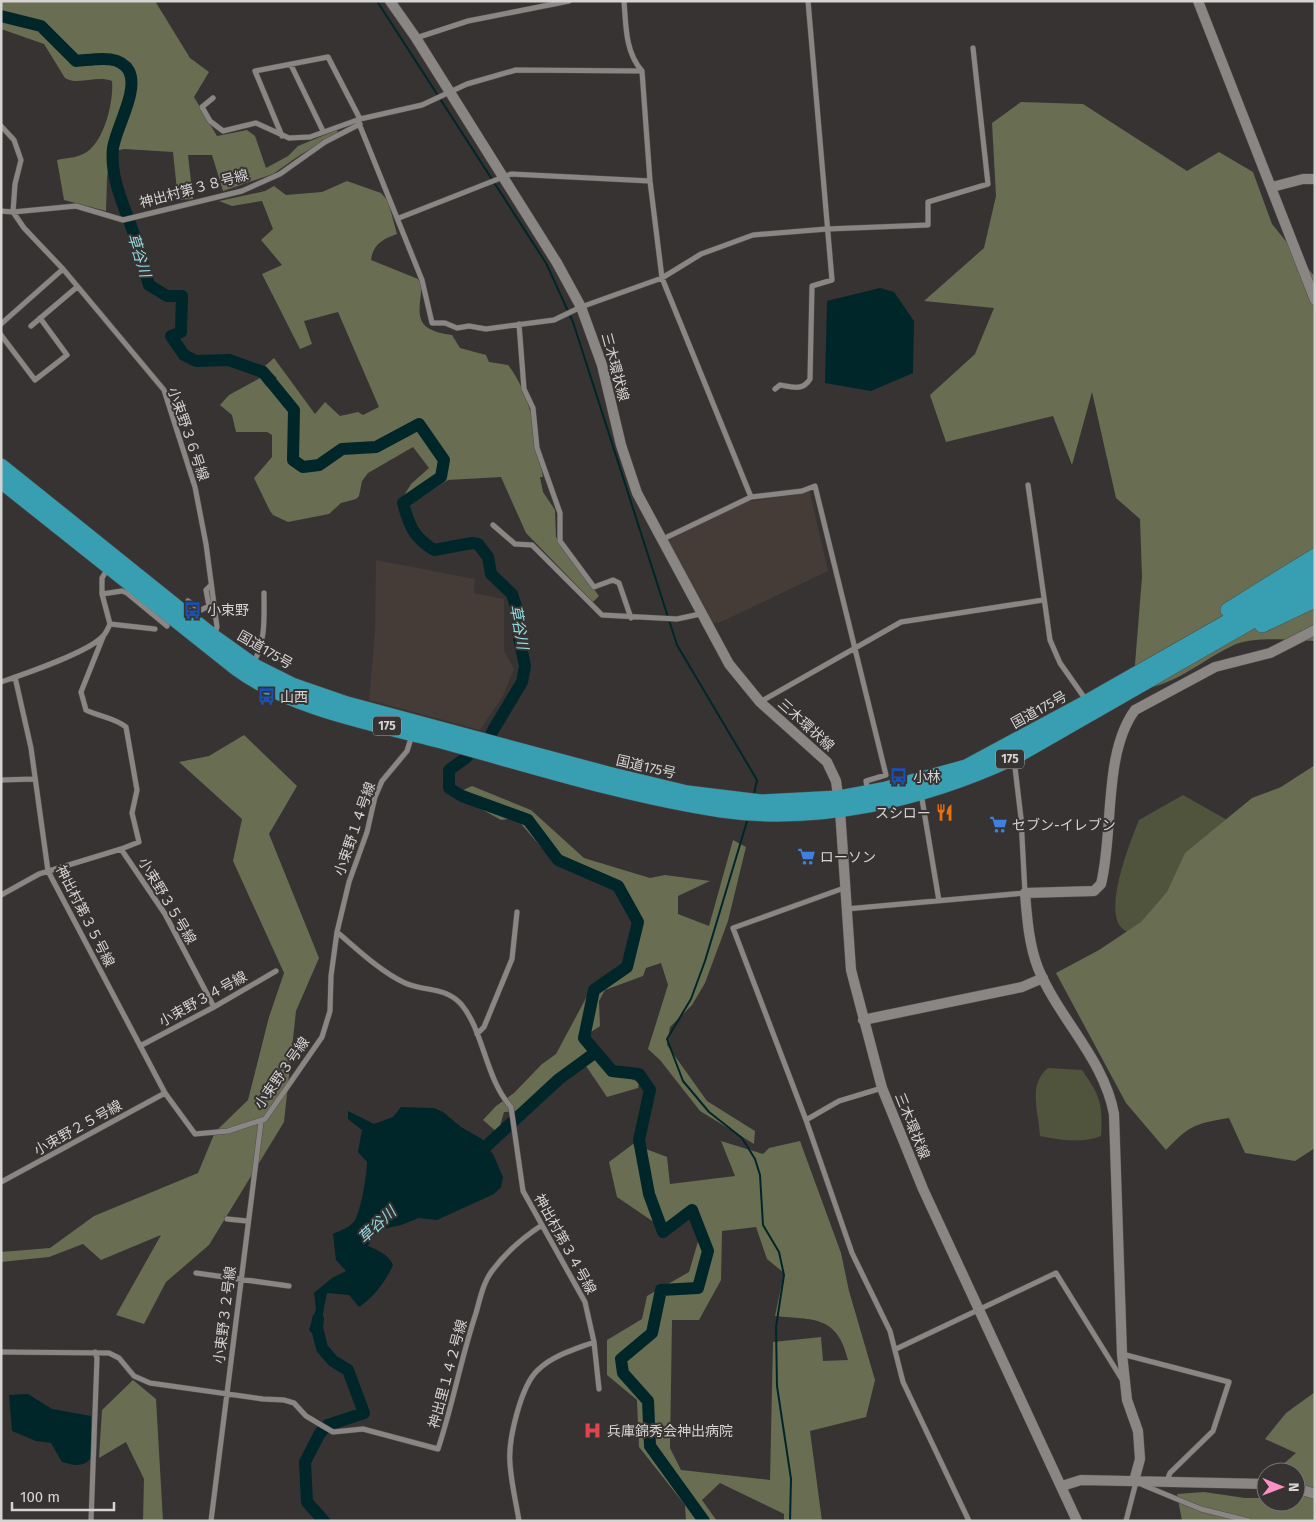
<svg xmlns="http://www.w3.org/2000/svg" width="1316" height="1522" font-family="'Fira Sans','Noto Sans JP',sans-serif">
	<rect width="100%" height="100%" fill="#363332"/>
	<path fill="#453b37" d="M809,489L828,571L721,622L712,623L667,541L744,502L801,494Z
		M376,560L475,579L474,593L504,599V651L514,669L503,696L480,730L369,700L375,630Z"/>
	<path fill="#50543c" d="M1183,795L1278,849L1140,939C1134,935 1123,931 1120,926C1105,905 1130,842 1139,820Z
		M1048,1068L1082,1070C1100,1096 1103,1103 1101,1136C1080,1144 1062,1140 1040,1136C1039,1113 1027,1085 1048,1068Z"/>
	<path fill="#696d52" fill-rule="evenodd" d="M1,1H155L190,58L209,72L194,97L217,136L247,130L255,136L266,168L288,156L298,146L337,130L338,133L300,155L273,174L223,191L212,155H188L193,199L178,200L173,152L124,149L111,152L107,178L106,211L64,200L57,160C65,158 76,158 83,154C104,145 114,101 112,81C95,75 79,86 65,78L44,44L1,29Z
		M1021,102L1083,104L1187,171L1219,152L1253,172L1272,224L1315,277V641C1293,640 1254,636 1234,645C1201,660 1171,690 1133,689L1142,577L1140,519L1116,498L1092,392L1072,465L1053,416L946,442L930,395L975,354L994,308L924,301L984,248L996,196L992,123Z
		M347,181L381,193L388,201L397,234C383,239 373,244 371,260L418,279C428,291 408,320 432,330C438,333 445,334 452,335L460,348L486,355L489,362L508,365C533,397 536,438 543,477H540L543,492L555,510L556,537L599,596L593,602L526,533L501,477L448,480L401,511L399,504L411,484L429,468L413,447L368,473L362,481L359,496L356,499L341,503L329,514L288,522L273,515L270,511L254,478L272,457V435L267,432H236L232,415L220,405L229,395L260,378L267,387L277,378L265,366L274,358L315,414L325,402L340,416L358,412L363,415L379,407L338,312L304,321L312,344L300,349L262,274L282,265L261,240L273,229L262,201L232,206L219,201L265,191L274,186L286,195L322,192Z
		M244,735L297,786L269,834L319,958L296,1011L284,1122L209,1245L166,1282L144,1324L116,1315L161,1235L101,1260L83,1244L49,1257L1,1262V1252L50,1248L94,1216L198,1173L215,1132L248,1100L269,1017L284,973L233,861L242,819L179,762L209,756Z
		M1315,765V1148L1295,1161L1245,1153L1229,1118C1194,1124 1190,1125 1166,1150L1126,1103L1056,973L1099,950L1141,922L1167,892L1185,853L1252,798L1281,787Z
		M472,786L531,810L584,858L650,878L665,875L710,881L678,896V914L709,926L733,840L746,847L728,921L705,983L692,1005L670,1027L667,1045L707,1101L755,1131L754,1144L700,1111L660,1060L648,1049L668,985L661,963L646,968L643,976L605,990L599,1001L600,1026L585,1036L603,1061L606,1070C615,1075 632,1077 639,1083L638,1088L607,1097L586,1066L521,1111L504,1112L498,1133L483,1120L496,1106L514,1093L542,1064L556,1054L593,985L623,974L633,956L641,929L615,881L598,871L572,872L553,861L516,818L501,820L461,798V791Z
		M721,1141L763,1154L769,1148L800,1141L841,1253L849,1291L875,1380L866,1417L810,1431L822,1521H784V1514L720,1483L702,1500L717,1521H686L685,1505L639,1447L637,1400L607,1375V1340L642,1319L647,1296L689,1272L699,1238L689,1207L664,1229L617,1197L609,1162L633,1144L667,1157L670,1184L735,1176ZM756,1227L767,1259L784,1273L775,1316C814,1320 837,1315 848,1360L823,1361L821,1337L773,1342L770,1480L681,1470L670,1448L672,1320H699L721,1280L722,1231Z
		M133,1380L156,1399L163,1521H143L144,1479L126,1442L99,1458L102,1410Z
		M1315,1392V1521H1182L1177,1494L1204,1492L1245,1498H1266V1502H1296V1472H1274L1296,1453L1265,1439L1286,1413Z"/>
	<path fill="#002629" d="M880,288L894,292L914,321L913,373L871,391L825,383L827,301Z
		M401,1107L434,1108L443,1112L461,1127L482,1139L494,1156L503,1177L501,1187L494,1194L437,1220L419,1218L401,1225L382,1229L372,1237L368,1246C378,1250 389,1255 393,1265C386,1281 373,1298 359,1307L349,1295L327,1293L319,1333L316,1337L309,1330L316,1309L314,1293L332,1278L346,1271L336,1260L333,1234C340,1231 351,1227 355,1220C361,1210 367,1174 367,1162L358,1152L362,1130L348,1119V1111L374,1124L393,1117Z
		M28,1394L52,1409L91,1416V1458C83,1468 73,1465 62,1462L51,1443L36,1441L12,1431L9,1395Z"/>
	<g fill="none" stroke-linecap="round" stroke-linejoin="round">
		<path stroke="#002629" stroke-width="2" d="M377,1L546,263L573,322L677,645L757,780L754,794
			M748,818L705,961L691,999L667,1039L683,1081L709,1112L742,1138L755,1159L760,1175L763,1225L779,1252L784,1275L776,1327L777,1386L791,1479L790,1521"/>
		<path stroke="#002629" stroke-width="12" d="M1,16L41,26L76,61C93,60 119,53 129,71C139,91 116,127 113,148C110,176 122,201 131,226C138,245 143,265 149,285L167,296H182L181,332L171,336L184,355L196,361L229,360L263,372L294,410L293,460L303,467L319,465L342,449L376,447L419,424L444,460L441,477L403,503C409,525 413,537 434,550L472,543L478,544L488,557L491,574L512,594L518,613L519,638L525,666L522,682L492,732
			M467,757L449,770V788L462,796L528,820L558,860L618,886L638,922L627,967L594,990L584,1038L612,1071L639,1074L650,1090L639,1140L649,1194L663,1232L692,1210L708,1251L698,1288L661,1290L652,1333L621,1359L623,1373L648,1401L650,1446L704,1521
			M473,1152L481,1151L559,1079L596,1052
			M318,1319L317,1328L322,1348L333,1361L348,1370L364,1413L328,1425L320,1433L305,1462L307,1502L324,1521"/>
		<defs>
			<path id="street" d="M624,1C626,25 625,52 642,71L650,181L662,278L751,497
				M416,38L468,21L569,1
				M291,65L323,131
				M213,98L202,107L210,121L223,131L256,123L289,138L310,137L360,119L422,105L467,84L516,70L642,71
				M1,126L14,140L21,160L15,184L13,212L76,206L123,220L242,191L280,174L325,142L360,124
				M360,126L422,280L432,323H445L457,328L469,326L486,329L554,320L581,307L662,278L701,254L753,235L827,229L928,225V202L988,184L973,48
				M282,136L255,71L328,57L360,119
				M1,211L13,212L24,228L63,269L164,390L195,487L206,544L217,627L214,635
				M399,218L511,174L650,181
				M1,324L63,269
				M519,324L524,389L533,408L537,448L560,513V541L594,587L613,580L619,583L631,618
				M31,326L77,287
				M1,335L35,380L67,355L40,318
				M775,389L780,385C793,387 803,391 810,379L812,286L832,280L808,1
				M1028,485L1050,640L1060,663L1086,700
				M493,525L515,544L532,545L602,615L677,619L700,614
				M661,540L751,497L802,491L815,486L886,775L866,781L868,792
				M108,568L102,578V594L122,591L127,593L167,626
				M102,594L110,624
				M188,601L201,610L209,606L206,590L211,585
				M103,637L81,692L86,710C100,717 115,718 126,727L137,790L132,813L139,842L121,849
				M254,662C266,639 264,618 264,593
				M15,677L31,748L48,871L165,1093L195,1134L228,1131L265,1119L322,1037L330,1011L331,976L337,932L349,882L367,832L375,797L382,781L407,751L412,735
				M1,682C24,674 87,653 102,637C106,634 108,628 110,624L155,629
				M760,702L901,622L1043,600
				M1,780L34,779
				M921,793L939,901
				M844,888L733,928L806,1120L852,1253L890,1331L903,1382L969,1521
				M1,895L39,874L121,849L165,914L214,1007
				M846,909L1025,893L1021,818L1014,759
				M337,932C357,949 381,972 405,983C425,992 444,986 461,1004C484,1031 485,1078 511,1107L523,1191L585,1302L594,1342L599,1389
				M477,1034L484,1027L512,959L517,912
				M140,1046L214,1007L276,971
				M806,1120L839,1101L882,1088
				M1,1182L165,1093
				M227,1219L247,1221
				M196,1273L289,1286
				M896,1349L1056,1273L1123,1381
				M1,1352L109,1353L119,1358L134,1376L150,1383L263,1399L284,1400L294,1403L306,1416L333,1432L363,1429L438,1449C453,1404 461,1358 476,1313C480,1299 483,1283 492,1271C505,1253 524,1237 542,1225
				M1122,1354L1229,1382L1213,1431L1170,1473L1167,1481
				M1143,1485L1201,1509L1249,1521
				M91,1521L97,1358L95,1352
				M211,1521L261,1122
				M519,1521C516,1502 511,1482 510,1463C508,1440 521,1384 539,1369C554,1355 576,1349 594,1342
				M1126,1521L1136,1482"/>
			<path id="secondary" d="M390,1L416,38L557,263L581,307L602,365L621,445L637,493L729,664L760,702L827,762L836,781L840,810L851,970L882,1088L923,1189L1077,1521
				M1198,1L1315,300
				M1272,187L1303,179H1315
				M863,1020L1022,987L1043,978
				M1134,1481L1140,1459L1138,1431L1127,1400L1122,1354L1114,1114C1104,1059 1059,1019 1038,968C1029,945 1027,918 1025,893L1094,891L1101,884C1114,832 1103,753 1135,710L1215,667L1270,653L1315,630
				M1062,1486L1081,1480L1266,1484
				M1296,1488L1315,1494"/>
			<path id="highway" d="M1,466L214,637L256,667L292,685L347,704L608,774L687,793L761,802L838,798L886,789L966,767L1087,702L1315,572
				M1,481L236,668C293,710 378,724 445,742C536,767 628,796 721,810C819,824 925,799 1013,758L1315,585
				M1228,610L1315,556
				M1262,625L1315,600"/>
		</defs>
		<use href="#street" stroke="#524f4e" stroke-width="6"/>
		<use href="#secondary" stroke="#524f4e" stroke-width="11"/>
		<use href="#highway" stroke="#524f4e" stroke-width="16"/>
		<use href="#street" stroke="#8a8684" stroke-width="5"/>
		<use href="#secondary" stroke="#8a8684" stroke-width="10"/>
		<use href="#highway" stroke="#379fb1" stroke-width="15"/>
	</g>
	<defs>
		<symbol id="bus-bare" viewBox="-9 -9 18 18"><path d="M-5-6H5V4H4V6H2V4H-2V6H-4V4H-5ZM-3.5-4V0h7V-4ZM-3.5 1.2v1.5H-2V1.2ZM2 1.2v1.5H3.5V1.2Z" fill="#1a4fb4" stroke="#363332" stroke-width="2.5" paint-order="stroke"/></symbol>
		<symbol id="restaurant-bare" viewBox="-9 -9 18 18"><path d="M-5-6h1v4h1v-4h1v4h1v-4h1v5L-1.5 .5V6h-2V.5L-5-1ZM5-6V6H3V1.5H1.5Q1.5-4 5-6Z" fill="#e8710a" stroke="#363332" stroke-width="2.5" paint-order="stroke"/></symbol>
		<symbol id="supermarket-bare" viewBox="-9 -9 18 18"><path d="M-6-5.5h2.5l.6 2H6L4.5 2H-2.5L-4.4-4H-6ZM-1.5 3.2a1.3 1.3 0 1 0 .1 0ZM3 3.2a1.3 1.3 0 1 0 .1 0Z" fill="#3f7fe0" stroke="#363332" stroke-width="2.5" paint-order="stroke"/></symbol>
		<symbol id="hospital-bare" viewBox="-9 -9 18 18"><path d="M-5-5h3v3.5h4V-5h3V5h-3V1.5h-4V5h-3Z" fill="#e0444e" stroke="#363332" stroke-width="2.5" paint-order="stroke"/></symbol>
	</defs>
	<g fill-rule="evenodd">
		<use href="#bus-bare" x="180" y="598" width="25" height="25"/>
		<use href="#bus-bare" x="254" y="684" width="25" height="25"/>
		<use href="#bus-bare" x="886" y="764" width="25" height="25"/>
		<use href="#restaurant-bare" x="932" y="800" width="25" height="25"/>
		<use href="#supermarket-bare" x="986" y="812" width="25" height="25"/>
		<use href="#supermarket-bare" x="794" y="844" width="25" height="25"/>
		<use href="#hospital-bare" x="580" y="1418" width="25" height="25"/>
	</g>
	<g text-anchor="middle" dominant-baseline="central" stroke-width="4" stroke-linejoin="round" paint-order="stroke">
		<g fill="#363332" stroke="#a6a4a3" stroke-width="1">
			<rect x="373" y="716.5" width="28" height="19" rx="4"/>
			<rect x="996" y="749.5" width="28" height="19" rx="4"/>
		</g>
		<g font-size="12" font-weight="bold" fill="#d6d4d3">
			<text x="387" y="726">175</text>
			<text x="1010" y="759">175</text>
		</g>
		<g font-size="14" fill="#d6d4d3" stroke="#363332">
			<text transform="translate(194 189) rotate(-15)">神出村第３８号線</text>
			<text transform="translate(615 367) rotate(75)">三木環状線</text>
			<text transform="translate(188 434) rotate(71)">小束野３６号線</text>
			<text transform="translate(265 650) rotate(30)">国道175号</text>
			<text transform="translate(1039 710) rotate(-29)">国道175号</text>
			<text transform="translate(806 725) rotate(42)">三木環状線</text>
			<text transform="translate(646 767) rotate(13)">国道175号</text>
			<text transform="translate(355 829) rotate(-71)">小束野１４号線</text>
			<text transform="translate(167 901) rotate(59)">小束野３５号線</text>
			<text transform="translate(85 916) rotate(63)">神出村第３５号線</text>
			<text transform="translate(203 999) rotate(-29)">小束野３４号線</text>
			<text transform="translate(282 1073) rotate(-55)">小束野３号線</text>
			<text transform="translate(912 1126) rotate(68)">三木環状線</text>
			<text transform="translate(78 1128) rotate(-29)">小束野２５号線</text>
			<text transform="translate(565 1244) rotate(61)">神出村第３４号線</text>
			<text transform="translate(225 1315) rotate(-83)">小束野３２号線</text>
			<text transform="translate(448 1374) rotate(-75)">神出里１４２号線</text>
		</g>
		<g font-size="14" fill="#d6d4d3" stroke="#363332" text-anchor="start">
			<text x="207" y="610">小束野</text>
			<text x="280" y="697">山西</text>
			<text x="913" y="777">小林</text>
			<text x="931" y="813" text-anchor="end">スシロー</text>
			<text x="1012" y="825">セブン-イレブン</text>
			<text x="820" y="857">ローソン</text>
			<text x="607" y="1431">兵庫錦秀会神出病院</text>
		</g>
		<g font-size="15" font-style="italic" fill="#93dbe1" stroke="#363332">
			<text transform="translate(139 255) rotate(73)">草谷川</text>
			<text transform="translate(519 627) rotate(80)">草谷川</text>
			<text transform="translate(377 1225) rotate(-43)">草谷川</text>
		</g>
	</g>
	<rect width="1316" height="1522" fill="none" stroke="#d6d4d3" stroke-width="5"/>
	<g transform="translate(1281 1487) rotate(91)"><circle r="24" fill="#363332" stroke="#767372"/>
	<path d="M0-4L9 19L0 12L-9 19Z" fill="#fc8fc3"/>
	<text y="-8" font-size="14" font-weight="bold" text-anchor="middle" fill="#d6d4d3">N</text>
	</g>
	<path d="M12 1502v8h102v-8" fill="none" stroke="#d6d4d3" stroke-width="2.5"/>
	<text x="20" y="1502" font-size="15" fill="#d6d4d3" stroke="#363332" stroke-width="4" paint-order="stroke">100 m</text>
</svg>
